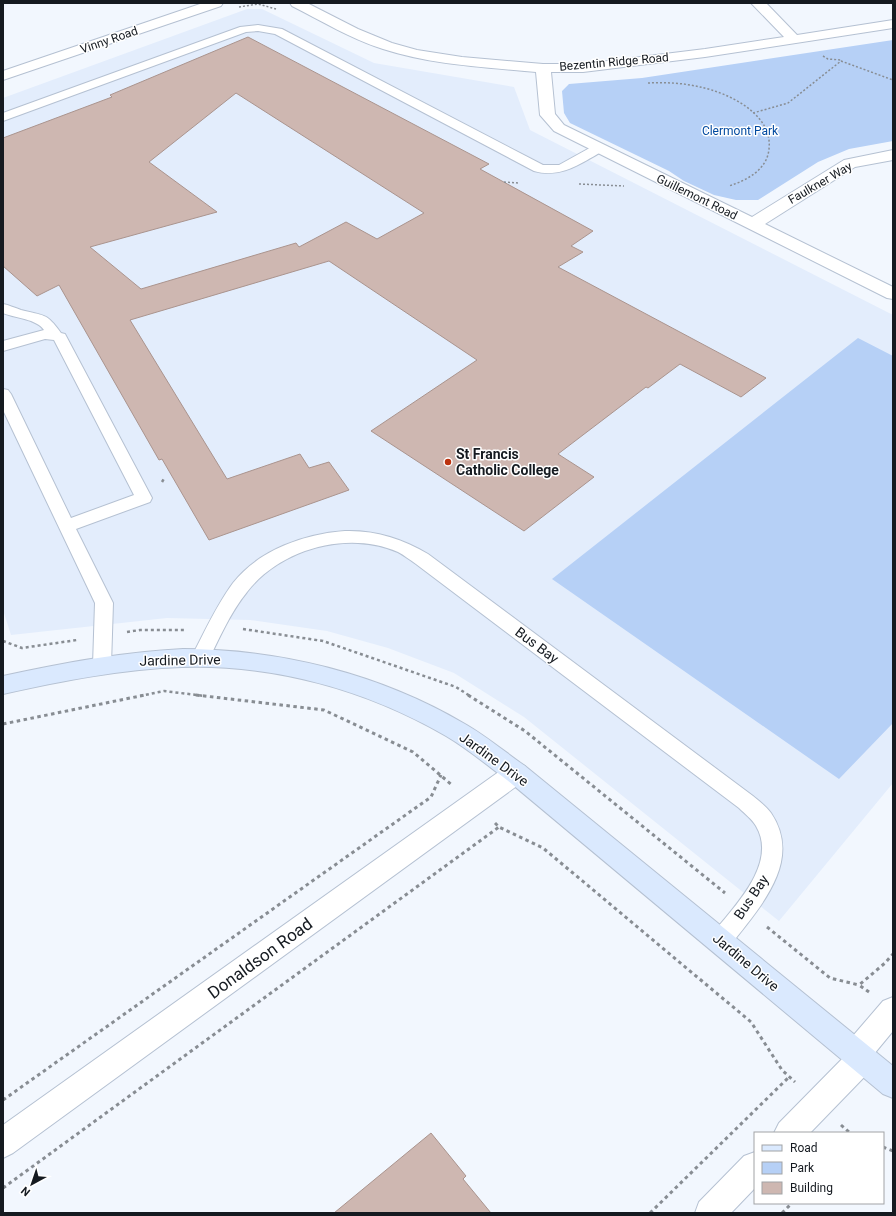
<svg xmlns="http://www.w3.org/2000/svg" width="896" height="1216" font-family="Roboto,sans-serif">
	<rect width="100%" height="100%" fill="#f2f7fe"/>
	<path fill="#e3edfc" d="M247,9H262L374,63L514,87L530,130L893,315V783L779,921L524,717L454,673L388,648L327,631L250,620L167,618L11,635L3,610V98Z"/>
	<path fill="#b6d0f6" d="M893,40V141L849,149L818,162L758,200H736L714,195L684,181L669,171L570,123L564,113L562,91L569,84L642,78Z
		M858,338L893,356V723L839,779L552,579Z"/>
	<path fill="#ceb7b1" stroke="#aa948e" fill-rule="evenodd" d="M248,37L489,164L480,169L593,231L571,246L583,252L558,267L766,378L741,397L680,364L648,388L646,387L558,454L594,477L524,531L371,431L477,360L329,261L130,320L227,479L300,454L309,468L329,462L349,490L209,540L162,459L159,460L59,285L37,296L3,266V138L112,97L110,95ZM236,93L424,213L377,239L346,222L299,247L296,243L141,289L90,247L217,212L149,162Z
		M431,1133L466,1176L463,1179L491,1213H334Z"/>
	<g fill="none" stroke-linecap="round" stroke-linejoin="round">
		<defs>
			<path id="lane" d="M258,25L282,29L543,165H559L595,145H603L605,148L603,151C581,163 561,179 534,171L275,34L258,31L246,32L3,121V113L240,27Z
				M3,304C9,305 15,308 21,310C44,316 46,312 61,333L65,334L152,498L150,502L76,529L113,603L111,665L109,670L102,672L95,670L93,665L95,603L3,410V389L8,390L11,394L71,518L134,495L54,340L45,339L3,351V341L44,330C37,319 15,318 3,313Z
				M345,531C375,530 403,539 428,554L753,796C759,801 766,806 771,813C804,862 758,909 729,947L721,950L713,947L710,940L713,933C735,906 778,863 756,826C752,819 745,814 739,808L416,564C410,560 404,555 398,552C348,530 280,549 247,592C230,613 219,639 207,663L200,665L193,663L191,658C204,633 216,606 233,583C259,550 304,534 345,531Z"/>
			<path id="street" d="M203,3H223L221,6L3,80V71Z
				M290,3H307L358,29L392,43L417,50L462,57L543,64H583L705,49L784,37L751,3H766L797,35L893,20V28L705,57L583,72H551L555,114L564,125L752,217L844,160L893,150V160L855,167L765,224L893,287V299L887,298L554,131L540,115L536,72C485,67 432,65 383,49C351,39 322,21 292,6Z
				M516,763L525,766L528,773L525,780L13,1153L3,1158V1125L507,766Z
				M893,997V1031L874,1054L876,1059L872,1069L810,1133H774L779,1123L843,1058L842,1054L846,1044L883,1001Z
				M755,1152V1188L731,1213H695L699,1202L744,1156Z"/>
			<path id="secondary" d="M183,649C280,649 380,674 465,724C486,736 505,752 525,766L893,1066V1098L883,1094L507,780C487,765 468,749 446,736C367,690 274,664 182,667C122,669 62,681 3,694V676C63,663 122,652 183,649Z"/>
		</defs>
		<use href="#lane" stroke="#b5c1d2" stroke-width="2"/>
		<use href="#street" stroke="#b5c1d2" stroke-width="2"/>
		<use href="#secondary" stroke="#b5c1d2" stroke-width="2"/>
		<path stroke="#888d93" stroke-width="1.5" stroke-dasharray="2 2" stroke-linecap="butt" d="M239,7L258,4L276,9
			M823,56L828,59L841,60
			M648,83C665,82 683,83 700,87C729,93 773,114 769,149C767,170 747,180 729,186
			M753,113L788,103L841,61L893,80
			M504,182L518,183
			M579,184L624,186"/>
		<path stroke="#888d93" stroke-width="2.5" stroke-dasharray="3 3" stroke-linecap="butt" d="M162,482L165,477
			M243,629L323,641L456,687L470,696
			M127,632L140,630H186
			M3,641L22,648L77,640
			M140,696L164,691L205,696"/>
		<path stroke="#888d93" stroke-width="3" stroke-dasharray="3.5 3.5" stroke-linecap="butt" d="M196,695L324,710L413,752L452,785
			M468,695L525,731L725,893
			M3,724L145,695
			M495,823L499,827L543,848L751,1022L782,1070L795,1082
			M767,927L830,978L859,985
			M869,992L859,985L885,963L893,954
			M3,1100L431,797L441,775
			M841,1125L850,1133
			M883,1147L893,1151
			M3,1188L499,827
			M650,1213L789,1077
			M782,1213L792,1203"/>
		<use href="#lane" fill="#fff" fill-rule="evenodd"/>
		<use href="#street" fill="#fff" fill-rule="evenodd"/>
		<use href="#secondary" fill="#dae9fe" fill-rule="evenodd"/>
	</g>
	<circle fill="#bc320e" stroke="#fff" stroke-width="1.5" cx="448" cy="462" r="4"/>
	<g text-anchor="middle" dominant-baseline="central" stroke-width="3" stroke-linejoin="round" paint-order="stroke">
		<g font-size="12" fill="#151a20" stroke="#fff">
			<text transform="translate(109 40) rotate(-19)">Vinny Road</text>
			<text transform="translate(614 62) rotate(-5)">Bezentin Ridge Road</text>
			<text transform="translate(820 183) rotate(-30)">Faulkner Way</text>
			<text transform="translate(697 197) rotate(26)">Guillemont Road</text>
		</g>
		<g font-size="12" fill="#00499f" stroke="#fff">
			<text x="740" y="131">Clermont Park</text>
		</g>
		<g font-size="14" font-weight="bold" fill="#151a20" stroke="#fff" text-anchor="start">
			<text x="456" y="454">St Francis<tspan x="456" dy="16">Catholic College</tspan></text>
		</g>
		<g font-size="14" fill="#151a20" stroke="#fff">
			<text transform="translate(537 645) rotate(37)">Bus Bay</text>
			<text transform="translate(180 660) rotate(-1)">Jardine Drive</text>
			<text transform="translate(494 759) rotate(36)">Jardine Drive</text>
			<text transform="translate(751 897) rotate(-56)">Bus Bay</text>
			<text transform="translate(746 962) rotate(40)">Jardine Drive</text>
		</g>
		<g font-size="17" fill="#151a20" stroke="#fff">
			<text transform="translate(260 958) rotate(-36)">Donaldson Road</text>
		</g>
	</g>
	<rect width="896" height="1216" fill="none" stroke="#151a20" stroke-width="8"/>
	<rect x="754" y="1132" width="130" height="72" fill="#ffffff" stroke="#a1a3a6"/>
	<rect x="762" y="1145" width="20" height="6" fill="#dae9fe" stroke="#a1a3a6"/>
	<text x="790" y="1152" font-size="12" fill="#151a20">Road</text>
	<rect x="762" y="1162" width="20" height="12" fill="#b6d0f6" stroke="#a1a3a6"/>
	<text x="790" y="1172" font-size="12" fill="#151a20">Park</text>
	<rect x="762" y="1182" width="20" height="12" fill="#ceb7b1" stroke="#a1a3a6"/>
	<text x="790" y="1192" font-size="12" fill="#151a20">Building</text>
	<g transform="translate(32 1184) rotate(220)" stroke="#ffffff" stroke-width="3" paint-order="stroke">
	<path d="M0-3L7 15L0 10L-7 15Z" fill="#151a20"/>
	<text y="-6" font-size="11" font-weight="bold" text-anchor="middle" fill="#151a20">N</text>
	</g>
</svg>
